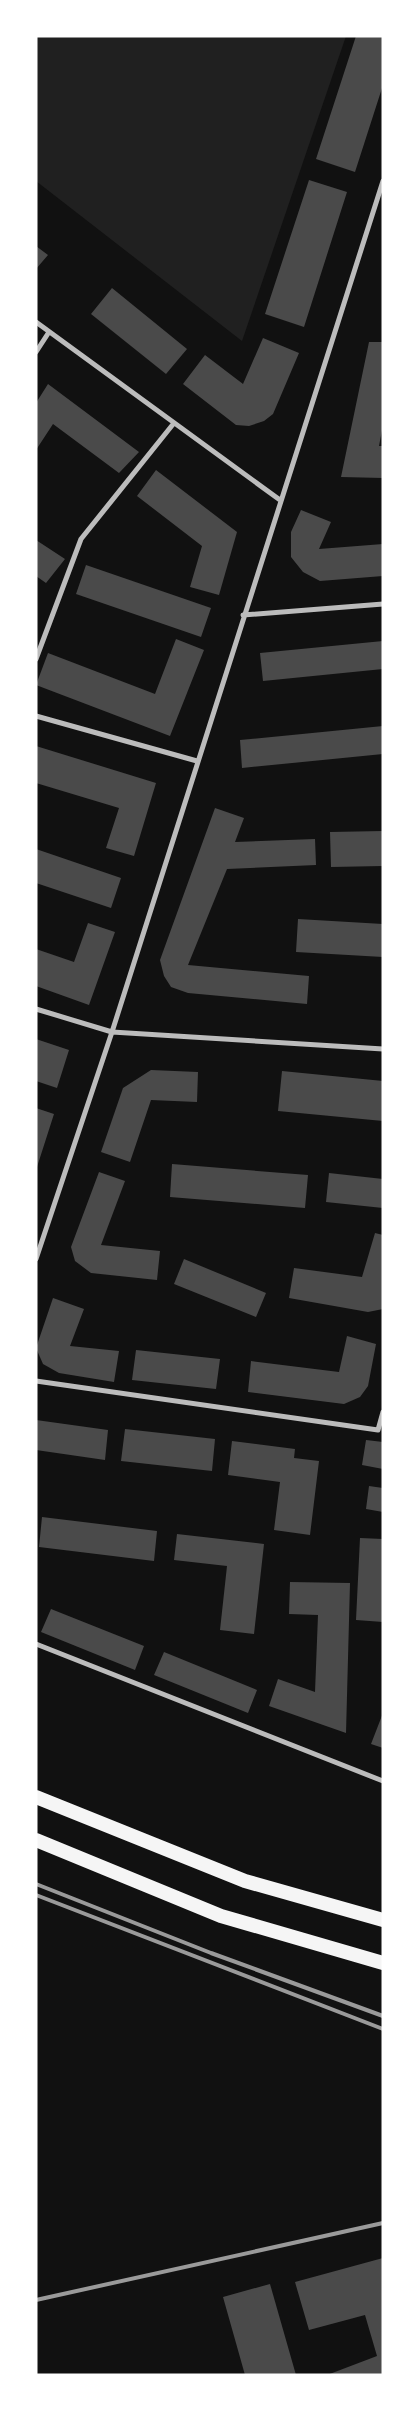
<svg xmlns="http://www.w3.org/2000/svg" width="419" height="2411" font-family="'Roboto Condensed',sans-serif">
	<rect width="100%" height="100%" fill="#111"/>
	<path fill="#202020" d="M36,36H346L242,341L36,181Z"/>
	<path fill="#4a4a4a" d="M356,36H383V85L355,172L316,159Z
		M309,180L347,192L304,327L265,314Z
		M36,246L48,255L36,269Z
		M112,288L187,349L166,374L91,314Z
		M263,338L299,353L273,414L264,421L249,426L236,425L183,384L205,355L243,384Z
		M369,342H383V425L379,446H383V478L341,477Z
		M48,384L139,452L119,473L53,424L36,450V403Z
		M156,470L237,532L219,595L190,587L202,546L137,496Z
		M301,510L331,522L319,549L383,544V576L320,581L303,572L291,557V532Z
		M36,540L65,559L46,583L36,576Z
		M86,565L211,608L201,637L76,594Z
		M176,639L204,650L170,736L36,685L48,653L155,694Z
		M383,641V669L263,681L260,653Z
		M383,726V754L242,768L240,740Z
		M36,746L156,783L134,856L106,848L119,808L36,783Z
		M215,808L244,818L235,842L315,839L316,865L227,869L188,965L309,976L307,1004L188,993L171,987L164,976L160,960Z
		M383,831V866L331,867L330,832Z
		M36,849L121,878L111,908L36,883Z
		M298,919L383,924V957L296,952Z
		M88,923L115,932L89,1005L36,986V949L74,962Z
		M36,1039L69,1050L57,1088L36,1081Z
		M151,1070L198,1072L197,1102L151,1100L130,1162L101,1152L123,1088Z
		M282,1071L383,1081V1121L278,1111Z
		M36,1108L54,1114L37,1167H36Z
		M172,1164L308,1175L305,1208L170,1197Z
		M99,1172L125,1181L101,1245L160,1251L157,1280L91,1273L75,1261L71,1247Z
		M329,1173L383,1179V1208L326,1202Z
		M375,1233L383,1235V1309L368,1312L289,1298L294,1268L362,1277Z
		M184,1259L266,1293L256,1317L174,1284Z
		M53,1298L84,1309L70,1346L119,1351L114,1382L59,1373L43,1364L36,1348Z
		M347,1336L376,1344L368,1386L360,1397L344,1404L248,1392L251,1361L339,1372Z
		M136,1350L220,1359L216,1389L132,1380Z
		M36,1420L108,1430L105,1460L36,1450Z
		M125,1429L215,1439L212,1471L121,1461Z
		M366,1440L383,1442V1469L362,1465Z
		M232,1441L295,1449L294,1458L319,1461L310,1535L274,1530L280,1482L228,1475Z
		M369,1486L383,1488V1512L366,1509Z
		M42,1517L157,1531L154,1561L39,1547Z
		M177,1534L264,1544L254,1634L220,1630L227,1566L174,1560Z
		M360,1538L383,1539V1622L356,1620Z
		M290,1582L350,1583L346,1733L269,1706L278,1679L315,1692L318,1615L289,1614Z
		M51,1609L144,1646L135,1670L41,1632Z
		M164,1652L257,1690L248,1713L154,1675Z
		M383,1713V1748L371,1744Z
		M383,2258V2375H327L377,2356L365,2315L309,2330L295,2282Z
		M270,2284L296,2375H245L223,2297Z"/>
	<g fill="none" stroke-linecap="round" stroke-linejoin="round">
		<path stroke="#bcbcbc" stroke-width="5" d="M36,322L280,500
			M36,352L49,332
			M243,615L383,604
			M36,659L81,539L174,423
			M36,716L197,761
			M36,1009L112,1032L383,1049
			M36,1259L112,1032L383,181
			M36,1381L378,1430L383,1412
			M36,1644L383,1781"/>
		<path stroke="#f5f5f5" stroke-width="14" d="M36,1797L245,1881L383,1920
			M36,1840L221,1916L383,1963"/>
		<path stroke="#9a9a9a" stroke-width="4" d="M36,1884L211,1953L383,2016
			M36,1895L383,2029
			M36,2300L383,2223"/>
	</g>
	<rect width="419" height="2411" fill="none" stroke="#ffffff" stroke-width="75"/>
</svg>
